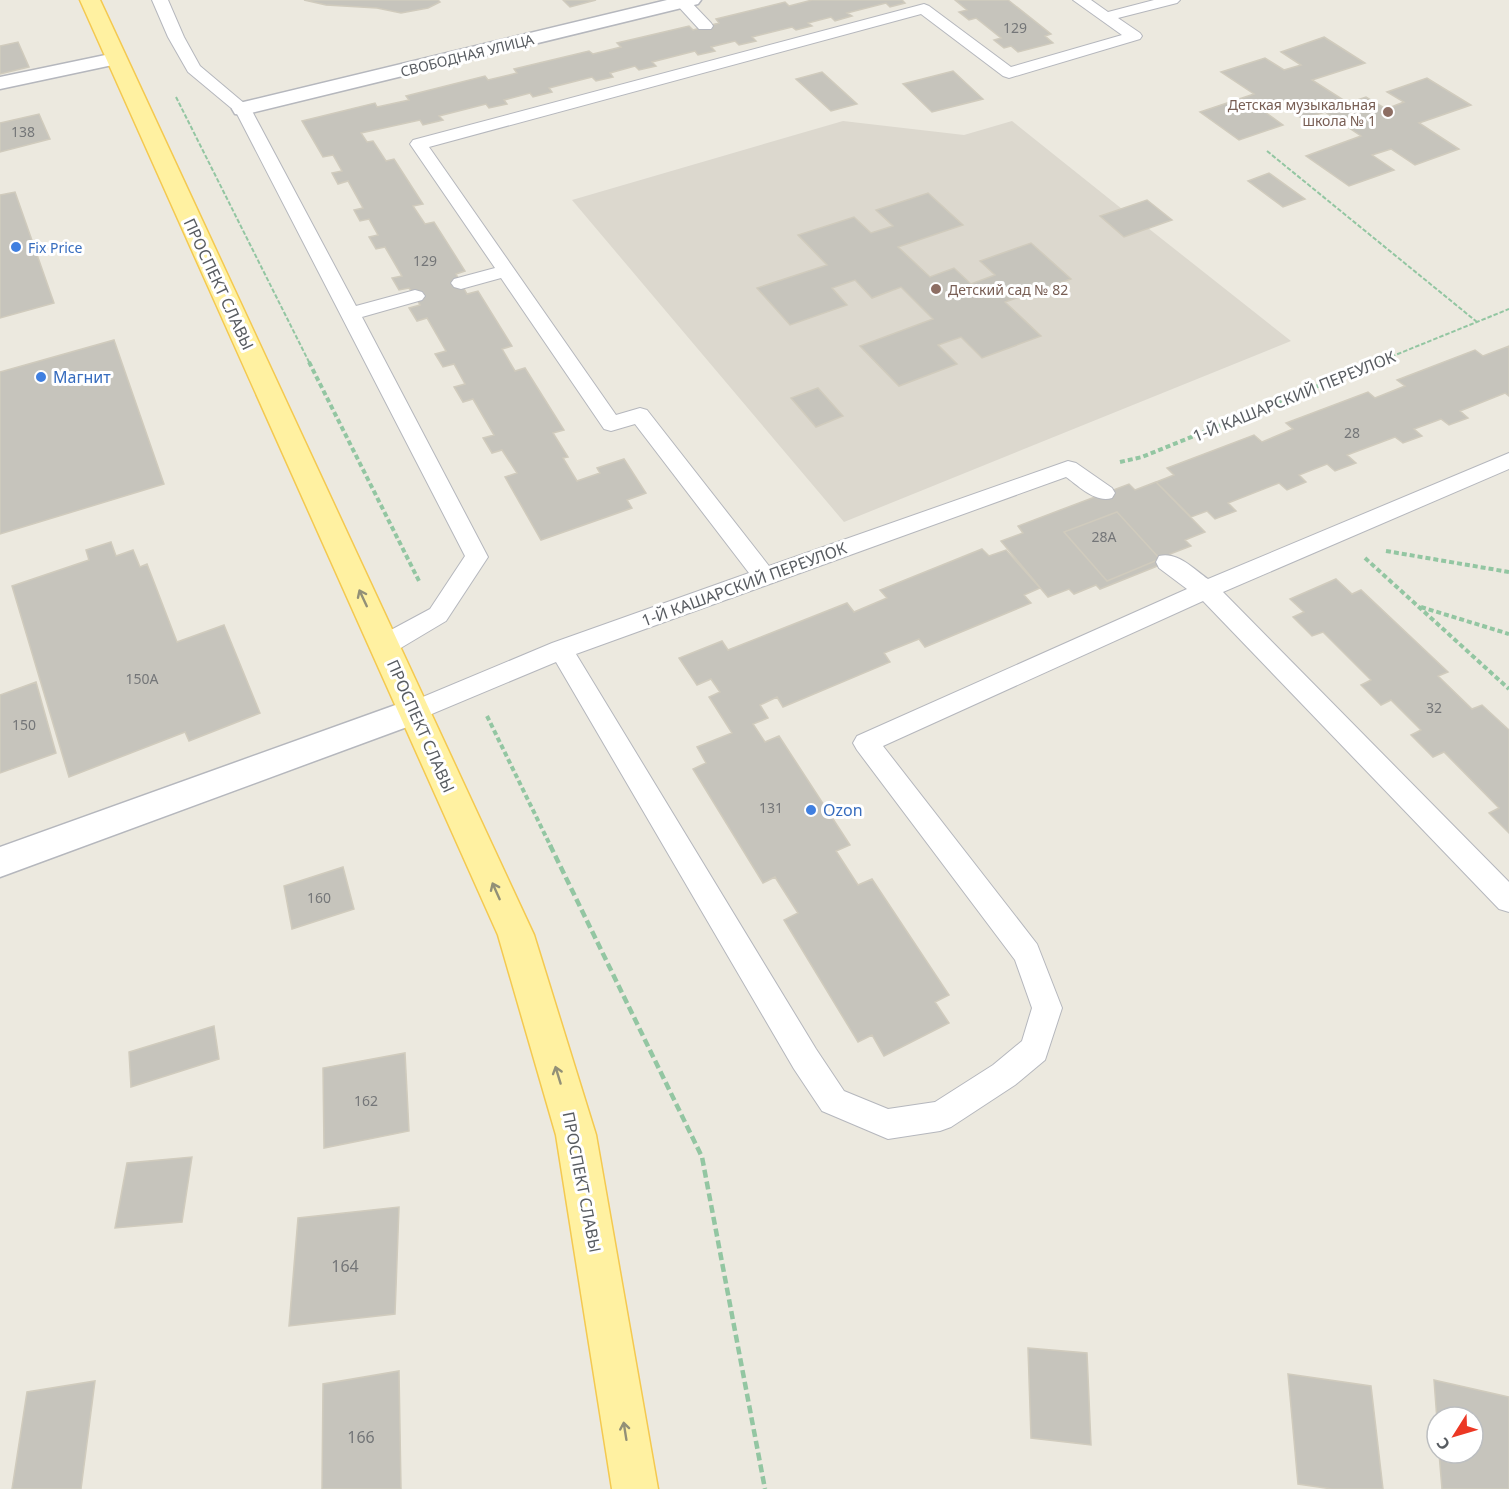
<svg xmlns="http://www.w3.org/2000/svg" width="1509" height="1489" font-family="'Noto Sans',sans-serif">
	<rect width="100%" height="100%" fill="#ece9df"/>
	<path fill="#dcd8ce" d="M843,121L964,135L1012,121L1122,209L1100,216L1124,237L1148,228L1291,341L844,522L572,200Z"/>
	<path fill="#c6c4bc" stroke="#d0cbbd" stroke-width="1.5" d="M304,0H438L440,2L428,8L401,13L377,8L326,5Z
		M563,0H596L570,7Z
		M812,0H902L905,3L890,7L886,3L847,13L852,16L835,21L831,17L808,23L812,26L796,30L792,27L752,37L756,41L739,45L735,41L711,47L715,51L698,55L695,51L652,62L656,66L639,70L635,66L610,73L613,77L596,81L592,77L549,88L552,92L533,97L530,93L504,100L507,104L489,108L486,104L439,116L443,120L423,125L420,120L361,133L367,142L373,141L386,161L394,159L423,204L413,206L425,224L434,222L465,271L456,274L467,294L478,291L512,346L502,349L515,371L525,368L564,430L553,433L568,457L563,458L577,481L600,473L597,468L624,459L646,493L627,500L632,508L541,540L505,477L517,473L502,450L492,453L483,438L494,435L473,399L463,402L454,387L465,384L454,364L443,367L435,354L446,351L427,318L417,321L409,308L420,305L415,296L409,288L399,290L392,278L402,276L385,247L376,249L369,237L378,235L369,219L360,221L354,210L363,208L348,181L338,184L332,173L342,171L333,155L323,157L302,121L375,103L377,107L409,100L406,96L485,76L488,80L517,73L514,69L589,51L593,54L621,47L617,43L689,26L693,30L719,23L716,19L785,2L789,6Z
		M955,0H1008L1051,34L1045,36L1053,43L1018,52L1011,46L1004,48L994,40L1001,38L976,18L969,20L959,12L967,10Z
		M1324,37L1365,63L1312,80L1348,103L1366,97L1386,109L1404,102L1387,92L1427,78L1471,105L1419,123L1459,149L1415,165L1391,149L1372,155L1394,170L1349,186L1306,156L1361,136L1325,112L1303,119L1283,106L1265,112L1283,125L1239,140L1200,112L1254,94L1221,72L1265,58L1284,70L1301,65L1281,52Z
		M18,42L29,67L0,74V46Z
		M953,71L983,99L932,112L903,84Z
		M822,72L857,104L831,111L796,79Z
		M39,114L50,139L0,152V123Z
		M1269,173L1305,199L1283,207L1248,181Z
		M15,192L54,303L0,318V195Z
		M928,193L963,225L898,247L930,277L954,268L971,284L995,275L980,261L1031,243L1071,279L1005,302L1041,336L982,358L961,337L938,345L957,364L899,386L860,346L933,319L901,287L872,298L855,280L832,288L847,305L790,325L757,288L827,265L798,235L854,217L871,233L893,226L876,210Z
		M1147,200L1172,220L1124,237L1100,216Z
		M114,340L164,484L0,534V372Z
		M1509,346V396L1505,393L1460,411L1468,418L1449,425L1441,419L1414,429L1422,436L1403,443L1395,437L1347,455L1356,463L1335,471L1327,464L1299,475L1306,482L1287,490L1279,483L1228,503L1236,511L1215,519L1207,511L1191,517L1156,482L1174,475L1167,468L1254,435L1262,442L1293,429L1286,423L1368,392L1375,398L1405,386L1397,380L1475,350L1483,356Z
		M818,388L843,416L816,427L791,398Z
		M1156,482L1205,532L1185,540L1191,546L1170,554L1175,559L1100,589L1096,585L1074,594L1069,589L1048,597L1001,541L1023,533L1018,526L1129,484L1135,490Z
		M1117,512L1160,559L1107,581L1064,532Z
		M111,542L116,556L133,550L140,567L147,564L177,642L224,625L260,713L189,741L185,732L69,777L12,586L89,560L86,550Z
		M982,549L989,556L1006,550L1040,588L1024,595L1031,603L925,647L919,639L884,653L890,662L783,707L777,697L760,705L768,718L753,724L765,742L779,736L850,845L836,851L858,885L872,879L949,995L935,1002L949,1023L884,1056L872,1035L858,1042L784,920L798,913L775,877L763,883L693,769L706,763L697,747L732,733L709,697L720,692L711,679L697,685L679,658L722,641L728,650L847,603L854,612L887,598L880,590Z
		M1336,579L1352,594L1361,590L1448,672L1438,676L1472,709L1482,705L1509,730V833L1489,813L1499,808L1444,752L1433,757L1411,735L1421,730L1391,700L1381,705L1361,685L1371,680L1323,632L1312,636L1293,617L1304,612L1290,599Z
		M36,682L56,753L0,773V695Z
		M343,867L354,909L292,929L284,886Z
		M214,1026L219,1059L131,1087L129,1052Z
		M405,1053L409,1131L324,1148L323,1068Z
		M192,1157L182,1222L115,1228L127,1163Z
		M399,1207L395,1314L289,1326L298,1218Z
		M1028,1348L1087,1353L1091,1445L1031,1438Z
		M399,1371L401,1489H322L323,1384Z
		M1288,1374L1371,1386L1383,1489H1332L1298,1484Z
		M1434,1380L1509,1397V1489H1442L1439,1453H1473V1417H1437V1420Z
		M95,1381L81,1489H12L27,1392Z"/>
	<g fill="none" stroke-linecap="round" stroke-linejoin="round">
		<defs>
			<path id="service" d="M152,0H168L184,37L200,66L251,109L356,306L415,290L422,292L425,296L422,300L362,317L488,557L446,621L394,652L385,654L376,652L373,645L376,638L430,609L465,556L236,112L188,72L168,37Z
				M676,0H689L711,23L713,26L711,29H699L677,5Z
				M1073,0H1091L1108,12L1154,0H1180L1177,3L1118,18L1140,33L1142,36L1140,39L1009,78L1003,76L921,14L429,147L616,415L640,408L647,410L769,566L1068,461L1076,463L1112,488L1115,493L1112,498C1095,503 1079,486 1066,477L576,654L816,1049L844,1091L888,1109L935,1102L993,1065L1022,1041L1032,1008L1015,960L857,750L853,743L857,736L1187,589L1159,568L1156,562L1159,556C1177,551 1194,569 1208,579L1509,453V469L1223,592L1509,882V912L1499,909L1203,601L883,746L1037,944L1062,1008L1045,1060L1015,1085L951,1127L940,1131L888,1139L822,1111L794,1069L556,662L415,721L406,718L402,711L406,704L552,643L749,573L635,424L611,431L604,429L501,278L461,289L454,287L451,283L454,279L495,268L410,144L413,140L924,4L929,6L1011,67L1122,35Z"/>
			<path id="minor" d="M667,0H701L698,4L243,115L235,114L232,109L235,104Z
				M115,53L122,55L125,59L122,63L0,89V77Z
				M415,698L426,702L431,711L426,720L0,877V847Z"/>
			<path id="primary" d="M80,0H100L534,935L596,1135L658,1489H612L556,1135L498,935Z"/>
		</defs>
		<use href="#service" stroke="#b5b7bd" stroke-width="2"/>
		<use href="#minor" stroke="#b5b7bd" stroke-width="3"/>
		<use href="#primary" stroke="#f4c950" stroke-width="3"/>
		<path stroke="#93c6a2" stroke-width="2" stroke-dasharray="4.5 2" stroke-linecap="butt" d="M176,97L310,364
			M1267,151L1477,322
			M1373,364L1509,309"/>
		<path stroke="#93c6a2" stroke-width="4" stroke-dasharray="5 3" stroke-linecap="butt" d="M309,362L419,581
			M1120,462L1142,457L1377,362
			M1386,551L1509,572
			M1365,558L1509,689
			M1421,607L1509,634
			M487,716L551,847"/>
		<path stroke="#93c6a2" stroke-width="4.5" stroke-dasharray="8 4" stroke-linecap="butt" d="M550,845L702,1157L765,1489"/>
		<use href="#service" fill="#fff" fill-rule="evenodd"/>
		<use href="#minor" fill="#fff" fill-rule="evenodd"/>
		<use href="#primary" fill="#fff1a1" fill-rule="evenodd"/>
	</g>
	<defs><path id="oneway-shaft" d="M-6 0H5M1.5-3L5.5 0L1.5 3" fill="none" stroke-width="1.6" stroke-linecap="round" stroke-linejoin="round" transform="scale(1.5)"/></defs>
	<g stroke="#929077">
		<use href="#oneway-shaft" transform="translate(363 598) rotate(-115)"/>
		<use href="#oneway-shaft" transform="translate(496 891) rotate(-114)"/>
		<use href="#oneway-shaft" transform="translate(558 1075) rotate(-107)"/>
		<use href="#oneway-shaft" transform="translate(625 1431) rotate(-99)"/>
	</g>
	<g fill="#8d6e63" stroke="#fff" stroke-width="2">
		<circle cx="1388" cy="112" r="6"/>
		<circle cx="936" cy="289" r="6"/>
	</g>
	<g fill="#3f7fe0" stroke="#fff" stroke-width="2">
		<circle cx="16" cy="247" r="6"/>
		<circle cx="41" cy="377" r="6"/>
		<circle cx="811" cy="810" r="6"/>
	</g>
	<g text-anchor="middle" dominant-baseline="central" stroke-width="6" stroke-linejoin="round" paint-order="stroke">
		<g font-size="14" fill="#747678">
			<text x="1015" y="27">129</text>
			<text x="23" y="131">138</text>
			<text x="425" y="260">129</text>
			<text x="1352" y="432">28</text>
			<text x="1104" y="536">28А</text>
			<text x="142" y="678">150А</text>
			<text x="1434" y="707">32</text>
			<text x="24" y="724">150</text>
			<text x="771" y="807">131</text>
			<text x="319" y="897">160</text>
			<text x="366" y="1100">162</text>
		</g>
		<g font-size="14" fill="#585c61" stroke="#fff">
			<text transform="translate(467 55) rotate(-14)">СВОБОДНАЯ УЛИЦА</text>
		</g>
		<g font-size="14" fill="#785e54" stroke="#fff" text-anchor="end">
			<text x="1376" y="104">Детская музыкальная<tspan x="1376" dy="16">школа № 1</tspan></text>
			<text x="948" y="289" text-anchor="start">Детский сад № 82</text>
		</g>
		<g font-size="14" fill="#366cbe" stroke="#fff" text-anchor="start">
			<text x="28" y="247">Fix Price</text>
		</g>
		<g font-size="16" fill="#585c61" stroke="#fff">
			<text transform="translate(219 284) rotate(65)">ПРОСПЕКТ СЛАВЫ</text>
			<text transform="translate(1294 396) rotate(-22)">1-Й КАШАРСКИЙ ПЕРЕУЛОК</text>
			<text transform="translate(744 584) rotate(-20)">1-Й КАШАРСКИЙ ПЕРЕУЛОК</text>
			<text transform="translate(421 726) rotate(66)">ПРОСПЕКТ СЛАВЫ</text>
			<text transform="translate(582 1182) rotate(79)">ПРОСПЕКТ СЛАВЫ</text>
		</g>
		<g font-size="16" fill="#366cbe" stroke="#fff" text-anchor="start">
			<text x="53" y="377">Магнит</text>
			<text x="823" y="810">Ozon</text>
		</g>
		<g font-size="16" fill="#747678">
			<text x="345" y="1266">164</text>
			<text x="361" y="1437">166</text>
		</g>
	</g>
	<g transform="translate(1455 1435) rotate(233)"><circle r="28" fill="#ffffff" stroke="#bcbec0" stroke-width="1.5"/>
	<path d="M0-4.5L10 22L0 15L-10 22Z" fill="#ec3825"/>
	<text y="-9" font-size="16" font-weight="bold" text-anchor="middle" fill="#585c61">С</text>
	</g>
</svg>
